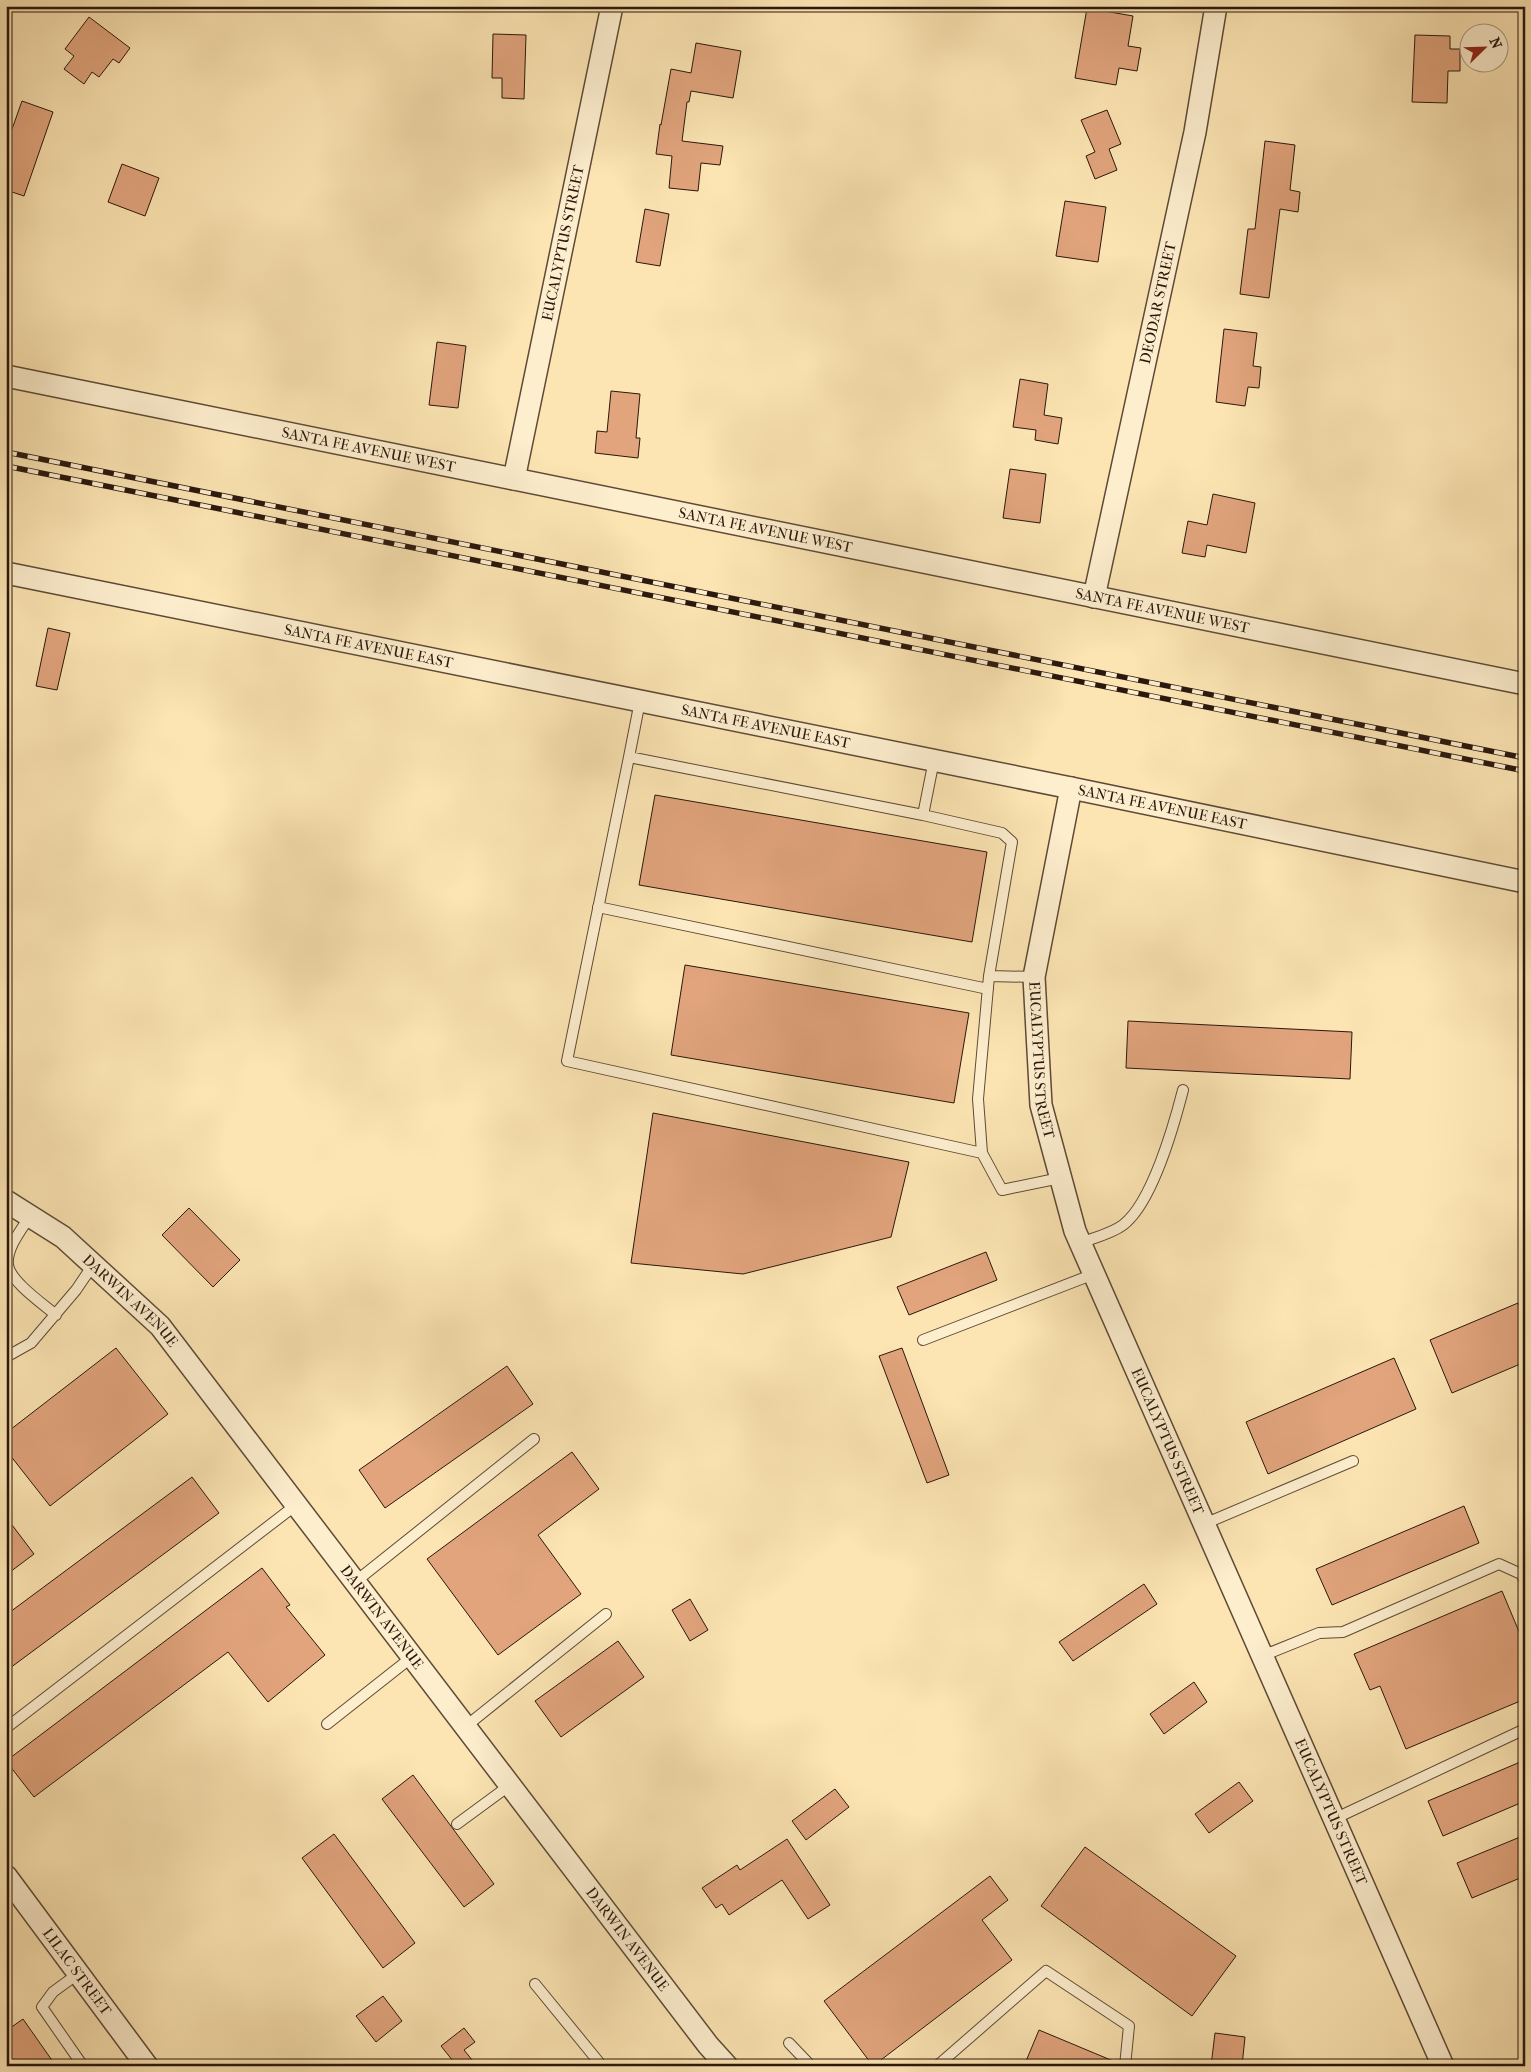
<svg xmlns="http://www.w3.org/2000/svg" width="1531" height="2072" font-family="'IM FELL French Canon',serif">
	<rect width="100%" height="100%" fill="#fce5b3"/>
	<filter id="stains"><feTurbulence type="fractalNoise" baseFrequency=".004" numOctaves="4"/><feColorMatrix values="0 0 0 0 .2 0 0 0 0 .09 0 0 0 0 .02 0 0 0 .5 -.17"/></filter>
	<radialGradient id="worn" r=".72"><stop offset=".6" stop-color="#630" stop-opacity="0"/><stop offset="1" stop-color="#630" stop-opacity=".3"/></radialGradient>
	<path fill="#e1a47d" stroke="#2a170d" d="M1087,8L1133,16L1128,46L1141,48L1137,71L1119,68L1116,85L1075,78Z
		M89,17L130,48L119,63L113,59L99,77L92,72L84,84L64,69L74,56L65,49Z
		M493,34L526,35L524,99L502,98V78H492Z
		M1415,35L1450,36V49H1460V71H1448L1447,103L1412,102Z
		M696,43L741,51L733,98L691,91L689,102H687L682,141L723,146L720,165L701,163L698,191L669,188L672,156L656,154L660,124L661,125L671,69L691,73Z
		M22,101L53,112L24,196L6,190V146Z
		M1107,110L1121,144L1109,149L1117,170L1095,179L1086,156L1095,152L1081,120Z
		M1265,141L1295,145L1290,190L1300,192L1298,212L1280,209L1269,298L1240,294L1248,229H1255Z
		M122,164L159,178L145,216L108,202Z
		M1065,201L1106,207L1098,262L1056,256Z
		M645,209L669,214L660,266L636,262Z
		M1224,329L1257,333L1253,366L1261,367L1259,388L1248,387L1245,406L1216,402Z
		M437,342L466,346L458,408L429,405Z
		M1020,379L1048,384L1044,415L1062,418L1058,444L1035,440L1036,430L1013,427Z
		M611,391L640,394L636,438H640L638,458L595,453L597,431L607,432Z
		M1010,469L1046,474L1040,523L1003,518Z
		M1213,494L1255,503L1246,553L1207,545L1205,557L1182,553L1188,521L1207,525Z
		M48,628L70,633L57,690L36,686Z
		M655,795L987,852L972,942L639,885Z
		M685,965L969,1013L954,1103L671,1055Z
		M1128,1021L1352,1032L1350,1079L1126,1068Z
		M653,1113L909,1162L891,1237L743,1274L631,1263Z
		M189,1208L240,1260L213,1287L162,1235Z
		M986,1252L997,1280L909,1315L897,1287Z
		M1518,1303L1525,1320V1362L1452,1393L1430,1340Z
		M116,1348L168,1414L50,1506L6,1450V1433Z
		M902,1348L949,1475L927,1483L879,1356Z
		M1394,1358L1416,1409L1268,1474L1246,1422Z
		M507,1366L533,1404L385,1508L359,1470Z
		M572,1452L599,1489L538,1535L581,1594L498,1655L427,1559Z
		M192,1477L219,1513L6,1671V1615Z
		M1464,1506L1479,1543L1332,1605L1316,1569Z
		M6,1517L34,1554L6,1575Z
		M262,1568L290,1605L286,1607L325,1655L268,1702L228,1652L34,1797L6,1761Z
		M1144,1584L1157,1604L1073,1661L1059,1642Z
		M1502,1591L1525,1646V1699L1406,1749L1380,1686L1370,1690L1354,1654Z
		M690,1599L708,1630L690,1641L672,1610Z
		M618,1641L644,1677L561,1737L535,1701Z
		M1194,1682L1207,1702L1164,1734L1150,1714Z
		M1525,1760V1801L1443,1836L1428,1801Z
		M413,1775L494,1884L464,1907L382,1799Z
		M1239,1782L1253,1801L1209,1833L1195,1814Z
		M835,1789L849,1807L806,1840L792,1821Z
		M334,1834L415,1943L383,1968L302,1858Z
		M1525,1835V1876L1472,1898L1457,1863Z
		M787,1839L830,1905L808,1919L782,1880L729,1915L722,1904L716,1908L702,1888L737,1865L740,1870Z
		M1085,1847L1236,1956L1192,2016L1041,1906Z
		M990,1876L1008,1900L982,1920L1012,1960L873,2066L824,2001Z
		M383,1996L402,2021L376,2042L356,2016Z
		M23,2019L56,2066H6V2031Z
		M464,2028L475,2042L464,2050L477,2066H457L441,2046Z
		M1039,2030L1118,2063V2066H1024Z
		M1215,2033L1245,2037L1242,2066H1211Z"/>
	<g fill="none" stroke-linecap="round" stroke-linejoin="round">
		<defs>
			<path id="service" d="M640,701L629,757L923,815L934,760
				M629,757L567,1061L982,1153
				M923,815L1002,833L1012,842L989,976
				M598,907L988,989
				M1034,977L989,976L978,1099L982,1153L1002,1190L1060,1178
				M30,1216C22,1229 6,1248 8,1265C10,1281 43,1304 56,1315
				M1080,1243C1093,1238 1111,1234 1123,1225C1152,1203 1174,1125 1183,1090
				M923,1340L1094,1274
				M6,1357L31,1343L76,1290L93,1265
				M1204,1524L1353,1461
				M355,1582L534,1439
				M1262,1656L1319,1633L1343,1632L1499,1564L1521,1574L1525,1581
				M327,1724L412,1657
				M465,1727L606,1614
				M6,1728L296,1505
				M1334,1819L1525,1729
				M457,1824L510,1785
				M79,1973L53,1992L42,2007L83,2066
				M535,1984L602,2066
				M789,2043L811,2066
				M937,2066L1046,1971L1129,2026L1125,2066"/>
			<g id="minor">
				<path id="s1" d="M6,376L1525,684"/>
				<path id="s2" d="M514,479L612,6"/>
				<path id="s3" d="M6,573L1071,788L1525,882"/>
				<path id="s4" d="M1094,597L1195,132L1216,6"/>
				<path id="s5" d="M1071,788L1034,977L1041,1105L1075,1231L1443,2066"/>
				<path id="s6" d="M6,1201L63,1237L160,1326L708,2045L727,2066"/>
				<path id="s7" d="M6,1876L147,2066"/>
			</g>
		</defs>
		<use href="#service" stroke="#5e4a36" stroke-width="12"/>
		<use href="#minor" stroke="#5e4a36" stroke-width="24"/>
		<use href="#service" stroke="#fdeece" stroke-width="10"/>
		<use href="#minor" stroke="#fdeece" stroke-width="21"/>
		<defs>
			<path id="rail" d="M6,452L1525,758
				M6,466L1525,771"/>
		</defs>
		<use href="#rail" stroke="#2a170d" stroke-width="5.5"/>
		<use href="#rail" stroke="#fdeece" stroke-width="4" stroke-dasharray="11" stroke-linecap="butt"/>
	</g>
	<g text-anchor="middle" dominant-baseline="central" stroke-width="4" stroke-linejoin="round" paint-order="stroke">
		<g font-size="15" fill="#2a170d" stroke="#fdeece">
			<text stroke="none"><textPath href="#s2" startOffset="241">EUCALYPTUS STREET</textPath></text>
			<text stroke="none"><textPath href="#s4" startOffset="301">DEODAR STREET</textPath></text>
			<text stroke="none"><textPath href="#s1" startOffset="370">SANTA FE AVENUE WEST</textPath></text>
			<text stroke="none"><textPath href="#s1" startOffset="775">SANTA FE AVENUE WEST</textPath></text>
			<text stroke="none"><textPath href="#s1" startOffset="1180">SANTA FE AVENUE WEST</textPath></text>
			<text stroke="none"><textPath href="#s3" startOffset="370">SANTA FE AVENUE EAST</textPath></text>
			<text stroke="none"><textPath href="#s3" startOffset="775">SANTA FE AVENUE EAST</textPath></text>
			<text stroke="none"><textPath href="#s3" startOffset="1180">SANTA FE AVENUE EAST</textPath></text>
			<text stroke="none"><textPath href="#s5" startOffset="276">EUCALYPTUS STREET</textPath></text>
			<text stroke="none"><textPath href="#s6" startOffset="160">DARWIN AVENUE</textPath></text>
			<text stroke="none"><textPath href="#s5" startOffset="681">EUCALYPTUS STREET</textPath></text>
			<text stroke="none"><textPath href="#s6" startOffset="565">DARWIN AVENUE</textPath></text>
			<text stroke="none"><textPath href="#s5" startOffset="1086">EUCALYPTUS STREET</textPath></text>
			<text stroke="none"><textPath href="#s6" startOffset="970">DARWIN AVENUE</textPath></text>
			<text stroke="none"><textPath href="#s7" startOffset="119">LILAC STREET</textPath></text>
		</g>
	</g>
	<rect width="1531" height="2072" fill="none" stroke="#fce5b3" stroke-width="25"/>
	<rect x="8" y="8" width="1516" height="2057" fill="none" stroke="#2a170d" stroke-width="2.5"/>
	<rect x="12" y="12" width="1506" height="2047" fill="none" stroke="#2a170d"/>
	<g transform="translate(1484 48) rotate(67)"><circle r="24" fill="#fdeece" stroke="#a99881"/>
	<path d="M0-4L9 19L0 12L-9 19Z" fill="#8f2418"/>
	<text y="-8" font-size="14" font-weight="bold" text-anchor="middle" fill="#2a170d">N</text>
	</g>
	<rect width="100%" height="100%" filter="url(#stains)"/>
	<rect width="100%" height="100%" fill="url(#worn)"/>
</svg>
